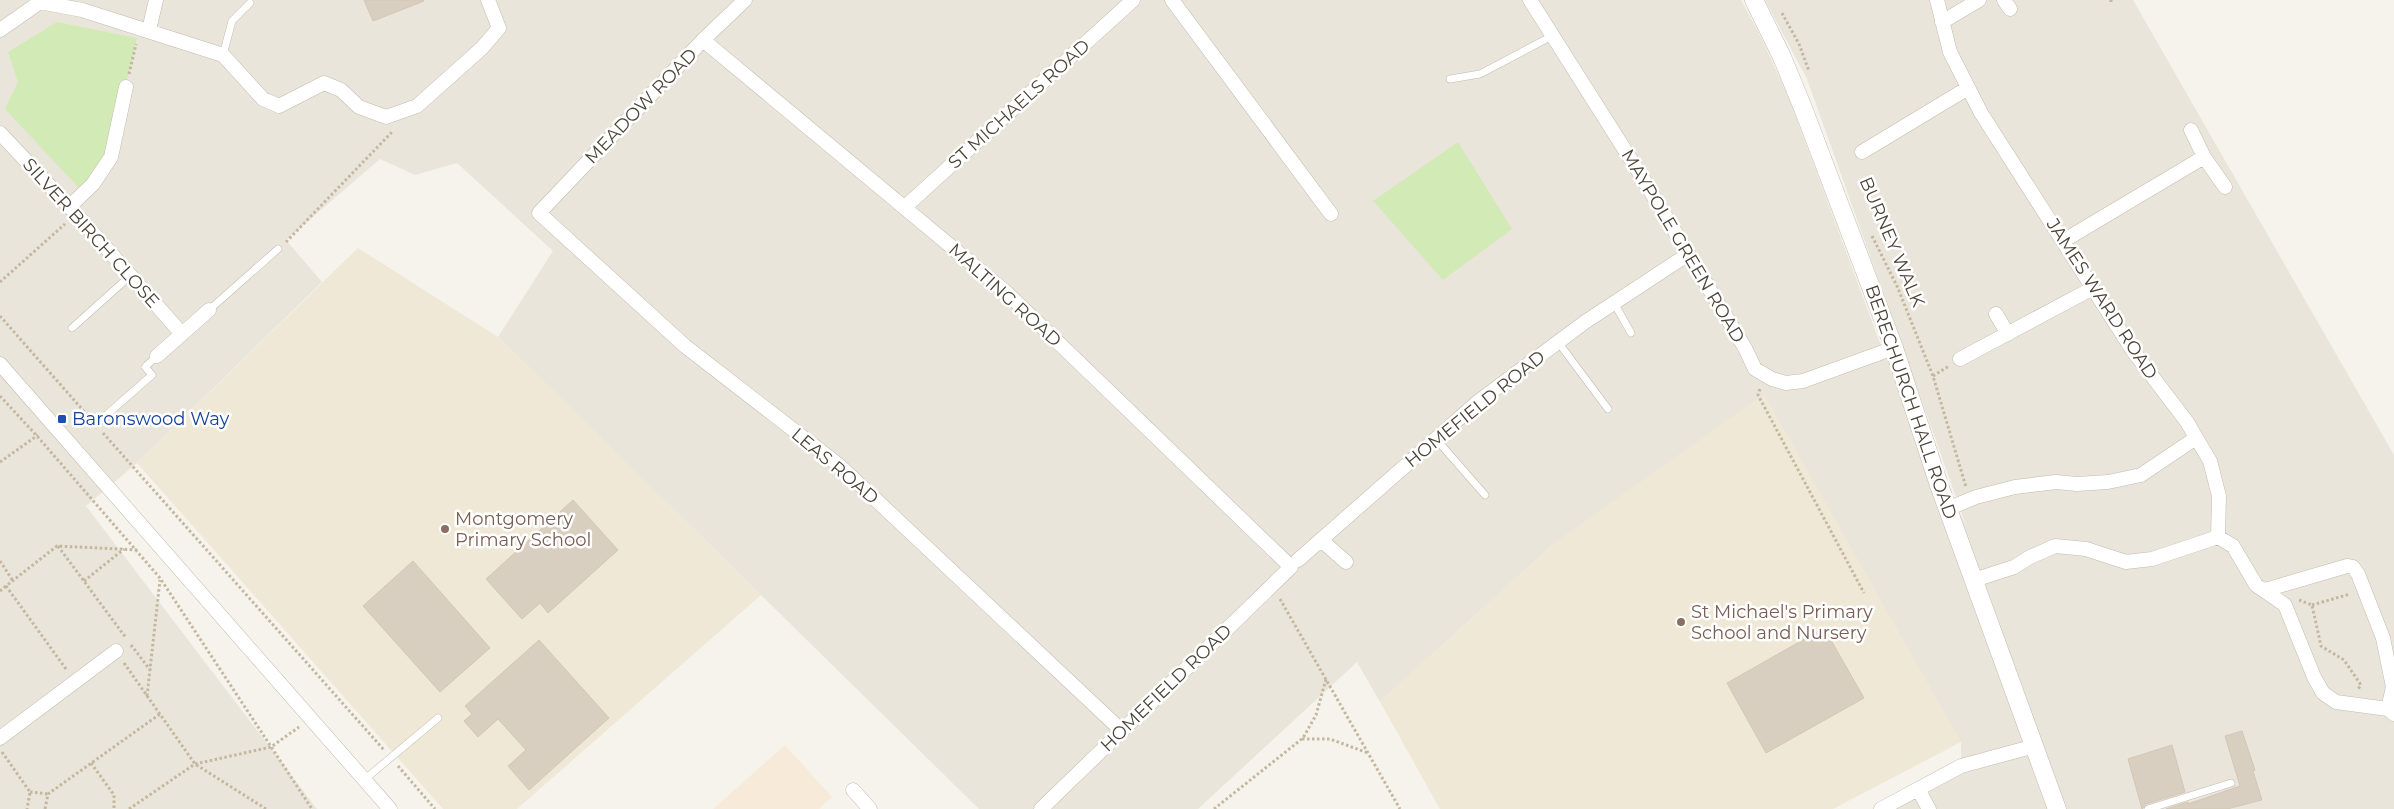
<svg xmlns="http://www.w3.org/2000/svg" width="2394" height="809" font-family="Montserrat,sans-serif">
	<rect width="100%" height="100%" fill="#f6f3ec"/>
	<path fill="#eae5da" d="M0,0H1741L1760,35L1789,98L1880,343L1967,528L1807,79L1765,0H2133L2394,455V809H1881L1961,766V742L1556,542L1380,702L1357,662L1198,809H979L498,337L553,251L457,163L415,175L380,159L286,240L322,282L137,463L86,506L317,809H0Z"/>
	<path fill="#f7ead8" d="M785,745L832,797L819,809H713Z"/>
	<path fill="#efe8d6" d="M358,248L498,337L761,595L517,809H443L137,463Z
		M1764,394L1961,742L1833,809H1440L1380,702L1556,542Z"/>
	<path fill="#d2eab5" d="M57,22L137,38L108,159L79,188L5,109L18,82L8,52Z
		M1458,142L1512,229L1443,280L1373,201Z"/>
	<path fill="#d8cfc1" stroke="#d3c7b4" d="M364,0H423L424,1L373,21Z
		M573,500L618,550L548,613L540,603L522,619L486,579Z
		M413,561L490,648L440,692L363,606Z
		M1824,628L1864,698L1766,753L1727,683Z
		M539,640L609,718L529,790L508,766L526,750L498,719L478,737L464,721L472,714L465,706Z
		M2242,731L2255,770L2253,771L2262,800L2227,809H2166L2188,802V804L2240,786L2225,736Z
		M2172,745L2185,792L2146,804L2142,809L2128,759Z"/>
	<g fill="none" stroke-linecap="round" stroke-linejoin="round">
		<defs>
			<path id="service" d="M223,55L232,21L250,3
				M1450,79L1480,74L1552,36
				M1614,303L1631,333
				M209,310L278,249
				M72,328L130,276
				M1558,342L1608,409
				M96,424L152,375L145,367L157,356
				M1436,439L1485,495
				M364,780L438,718
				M2148,809L2231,783"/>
			<path id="minor" d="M745,0L703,40L539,213L685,346L840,466L1122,731
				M1172,0L1331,214
				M1530,0L1642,177L1745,348L1755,369L1772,379L1786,383L1803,381L1894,348
				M1937,0L1950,52L1981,113L2133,351L2187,422L2210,461L2219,496L2218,537L2233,546L2256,585L2285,605L2314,677L2323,693L2336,702L2388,709L2394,714
				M2004,0L2010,9
				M1942,22L1979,0
				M0,30L40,2L82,10L223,55L263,99L279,106L324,83L341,90L359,107L386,117L417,106L482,48L499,28L488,0
				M149,30L156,0
				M703,40L1007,293L1291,567L1041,809
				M0,133L78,216L182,334
				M1862,152L1968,88
				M2204,157L2225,187
				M69,207L93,184L111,157L126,87
				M905,207L1133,0
				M2063,241L2204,157L2191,130
				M1996,314L2008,334
				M157,356L209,310
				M1960,359L2093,288
				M0,364L390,809
				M1947,509L1976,497L2015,487L2056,482L2077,484L2108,482L2141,475L2196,438
				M1321,540L1346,562
				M1298,560L1479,401L1585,322L1687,255
				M1974,580L2014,567L2030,557L2055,546L2086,549L2126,562L2152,559L2218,537
				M2265,590L2347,566L2353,567L2358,574L2383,638L2393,687L2388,709
				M0,738L116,651
				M1918,789L1929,809
				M853,790L870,809
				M1881,809L1961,766L2035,746"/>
			<path id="tertiary" d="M1754,0L1782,57L1803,108L1894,348L1939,485L2057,809"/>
		</defs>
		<use href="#service" stroke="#c2bbae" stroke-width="8"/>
		<use href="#minor" stroke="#c2bbae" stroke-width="15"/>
		<use href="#tertiary" stroke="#c2bbae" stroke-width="19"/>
		<path stroke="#c4b79f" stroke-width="3" stroke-dasharray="2.5 2.5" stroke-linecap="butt" d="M2111,0V2
			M1782,13L1799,44L1809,71
			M129,74L136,44
			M1872,236L1897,286L1933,376L1966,487
			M286,242L393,131
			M0,282L65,224
			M0,316L89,417
			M1933,376L1949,366
			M1760,389L1758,395L1864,593
			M0,396L37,436L160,578L312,809
			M103,433L384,750
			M0,462L38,435
			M58,546L126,638
			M0,561L13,581
			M84,581L124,549
			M0,591L6,586
			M1280,599L1400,809
			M2299,600L2312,605L2321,646L2344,660L2361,685L2358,689
			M2312,605L2350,594
			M131,645L151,671
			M124,663L195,764L266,809
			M66,669L6,586L57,546L138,550
			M147,696L160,580
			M1302,739H1330L1368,753
			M2,752L30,792L27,809
			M91,763L114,795V809
			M398,766L435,809
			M30,792L48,794
			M45,809L48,794L160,714
			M129,809L195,764L271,747L299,727
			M1214,809L1303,738L1316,715L1326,679"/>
		<use href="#service" stroke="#fff" stroke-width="7"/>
		<use href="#minor" stroke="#fff" stroke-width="14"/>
		<use href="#tertiary" stroke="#fff" stroke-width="18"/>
	</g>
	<rect fill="#1a4fb4" stroke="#fff" stroke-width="2" x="57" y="414" width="10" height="10" rx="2.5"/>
	<g fill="#8d6e63" stroke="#fff" stroke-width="2">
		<circle cx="445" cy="529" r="5"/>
		<circle cx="1681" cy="622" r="5"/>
	</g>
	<g text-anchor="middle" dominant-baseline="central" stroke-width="5" stroke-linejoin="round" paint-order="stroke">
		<g font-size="18" fill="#4b4439" stroke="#fff">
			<text transform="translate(1019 104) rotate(-42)">ST MICHAELS ROAD</text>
			<text transform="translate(641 106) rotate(-46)">MEADOW ROAD</text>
			<text transform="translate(91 233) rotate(48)">SILVER BIRCH CLOSE</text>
			<text transform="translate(1892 242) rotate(67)">BURNEY WALK</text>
			<text transform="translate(1683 246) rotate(59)">MAYPOLE GREEN ROAD</text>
			<text transform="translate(1005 295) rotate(42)">MALTING ROAD</text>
			<text transform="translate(2102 299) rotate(57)">JAMES WARD ROAD</text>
			<text transform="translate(1911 402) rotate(71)">BERECHURCH HALL ROAD</text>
			<text transform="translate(1475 409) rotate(-39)">HOMEFIELD ROAD</text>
			<text transform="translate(835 466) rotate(40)">LEAS ROAD</text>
			<text transform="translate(1166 688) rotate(-44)">HOMEFIELD ROAD</text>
		</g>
		<g font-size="18" fill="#164399" stroke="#fff" text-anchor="start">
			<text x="72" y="419">Baronswood Way</text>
		</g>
		<g font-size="18" fill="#785e54" stroke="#fff" text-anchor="start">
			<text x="455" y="519">Montgomery<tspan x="455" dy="21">Primary School</tspan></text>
			<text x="1691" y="612">St Michael's Primary<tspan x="1691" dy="21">School and Nursery</tspan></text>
		</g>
	</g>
</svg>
